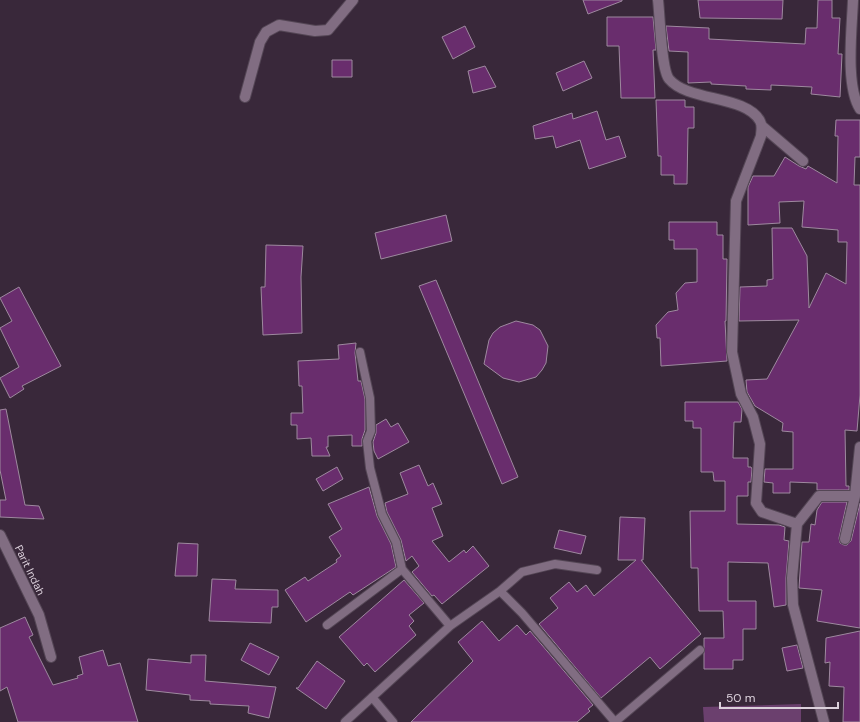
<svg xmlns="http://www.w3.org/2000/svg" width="860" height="722" font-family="'DM Sans',sans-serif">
	<rect width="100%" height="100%" fill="#39283a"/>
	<path fill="#6b406e" d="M801,704V722H704L703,707Z"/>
	<path fill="#692d6d" stroke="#9e899f" d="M583,0H622V1L588,14Z
		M698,0H783L782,19L700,18Z
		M818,0H832V18H840L838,54H842L840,97L811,94L812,87L771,85V90L746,89V86L711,84V82L688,83V52L669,51L666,26L709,28V39L805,44L806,28H817Z
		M607,17H653L656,50H653L655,98H621L619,46H607Z
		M465,26L475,47L453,59L442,37Z
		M332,60H352V77H332Z
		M584,61L592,78L563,91L556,73Z
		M485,66L496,87L473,93L468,71Z
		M656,100H685V107H694V128H688L687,184H674V175H661V156H658Z
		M597,111L606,140L619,136L626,157L589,169L580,140L556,148L553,136L535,139L533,126L572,113L573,119Z
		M836,120H860V157H855L854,185H860V395L857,431L845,430L846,486H849V490H817V483L790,482V493H773V483L764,482L765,469H793V432L782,431L783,423L755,406L747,392L746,380L767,379L799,320L739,321L740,287L767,286V280L773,279L772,228H792L807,256L809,308L826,273L846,284L847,242H838V230L802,227L804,201L779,202L780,223L748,225V187L753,176H774L785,157L799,166L806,169L808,166L837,183L838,136H835Z
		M446,215L452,241L381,259L375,233Z
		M669,222H717V235H723V259H727L726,321H725L727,361L661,366L660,338H657L656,325L668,312L678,310L676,293L685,283L697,282V249H674V240H669Z
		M266,245L303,246L301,277L302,333L263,335L261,287H265Z
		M436,280L518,477L502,484L419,286Z
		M19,287L61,366L22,386L24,389L10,398L0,378L19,367L0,328L12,321L0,298Z
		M516,321L533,325L540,330L548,346L546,363L542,370L536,377L519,382L503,378L484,364L489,340L493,333L500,327Z
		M356,343L355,353L358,381H361L365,399V430L362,439V446H352V435L328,436V447H326L330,456H312L311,438L297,439V425H291V413H303L302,386H299L298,361L339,359L338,345Z
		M685,402H738L742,409L741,422H734L733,458H748V467H751L752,469L751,482H748V496H737V524L779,525L785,527L784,540L789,541L786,578V605L774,607L768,563L728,562V601H756V629H743V660H733V669H704V638H724L723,611H699L698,568H691L690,511H725V481H714L713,472H701V428H693V421H685Z
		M6,409L25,505L39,506L44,519L0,517V500H6L0,470V410Z
		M386,419L391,427L398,423L409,442L378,459L374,451L373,442L376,433V425Z
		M419,465L428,486L433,483L442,504L432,508L443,536L432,541L449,562L464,550L466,553L473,546L489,566L442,604L434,595L432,596L412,572L419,566L412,556L406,561L401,540L387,512L385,503L408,494L400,473Z
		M337,467L343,479L323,491L316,479Z
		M369,487L377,516L391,544L396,567L353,595L350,592L306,622L285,590L305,577L308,581L337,562L336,560L341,556L329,537L342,529L328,504Z
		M822,502H847L839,538L840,543L844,545H847L851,541L860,503V628L817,621L822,590L799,588L802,542H809L811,524L815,525L817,510Z
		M620,517L645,518L643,560H641L701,634L660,669L650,657L601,698L539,624L558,608L550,598L569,582L577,592L586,585L594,596L636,560H618Z
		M559,530L586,536L581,554L554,548Z
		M178,543L198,544L197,576H175Z
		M212,579L236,580L235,589L278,590V607H272L271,623L209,621Z
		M404,580L424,603L409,615L414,621L409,626L416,635L375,672L367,663L364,666L339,637Z
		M25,617L33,635L29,637L53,685L78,678L77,676L83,674L79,657L103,650L108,666L120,663L138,722H18L7,687L0,691V628Z
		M482,621L499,641L517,625L526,635L530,631L593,705L588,709L590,711L577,722H411L473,661L458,642Z
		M860,631V722H843L844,687L829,686L830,662L825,663L826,638Z
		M250,643L279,657L269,675L241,660Z
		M797,645L803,668L787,671L782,648Z
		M191,655H206L205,681L276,687L269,718L248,713L249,706L210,704V701L190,700V695L146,690L148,659L191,663Z
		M317,661L345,681L326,709L296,688H298Z"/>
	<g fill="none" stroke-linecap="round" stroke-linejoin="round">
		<defs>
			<path id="lane" d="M360,352L370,398L371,431L367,441L370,468L382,514L396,542L402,569L450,626
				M500,591L522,613L615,722
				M327,625L402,569
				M372,697L393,722
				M345,722L450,626L500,591L522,572L555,564L597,570
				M615,722L700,650"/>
			<path id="street" d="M658,0C660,16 661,69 669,79C688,102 746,95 760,121C763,126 761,131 761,136L736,201L732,352L741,394L753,417L760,444L756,503L762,512L797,524L792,578L793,605L824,722
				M853,0C852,28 845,86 860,109
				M245,97L260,42L266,32L279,25L315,31L328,30L353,0
				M762,126L803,161
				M797,524L819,496H855
				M0,535L39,615L51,657
				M845,539L855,496L860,447"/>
		</defs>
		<use href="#lane" stroke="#544655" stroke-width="10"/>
		<use href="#street" stroke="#544655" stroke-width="12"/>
		<use href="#lane" stroke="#816d82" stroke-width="8"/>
		<use href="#street" stroke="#816d82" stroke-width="10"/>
	</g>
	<g text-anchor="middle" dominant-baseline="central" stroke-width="3" stroke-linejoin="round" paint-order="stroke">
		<g font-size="11" fill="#dbd0db" stroke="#39283a">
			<text transform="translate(30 570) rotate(64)">Parit Indah</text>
		</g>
	</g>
	<path d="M720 702v6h118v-6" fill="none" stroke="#dbd0db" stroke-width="2"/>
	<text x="726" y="702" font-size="12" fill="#dbd0db" stroke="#39283a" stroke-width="3" paint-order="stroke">50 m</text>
</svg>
